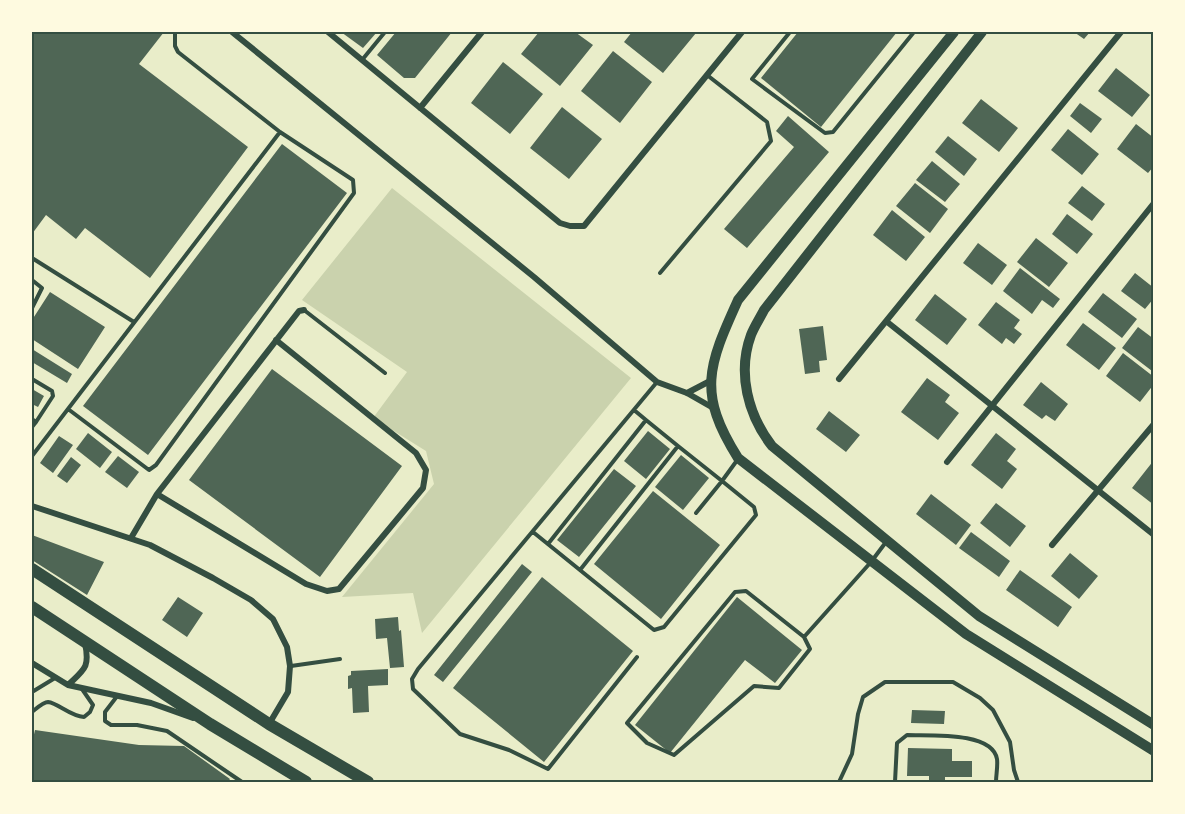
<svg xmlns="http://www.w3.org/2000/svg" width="1185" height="814" font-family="'Space Grotesk',sans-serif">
	<rect width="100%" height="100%" fill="#e9edc9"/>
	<path fill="#cad2ad" d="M392,188L631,378L422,633L413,593L342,597L434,484L426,451L373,418L407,372L302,300Z"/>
	<path fill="#4f6655" d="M32,32H164L139,64L248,147L150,278L85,228L76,239L46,215L32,234Z
		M341,32H377L363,48Z
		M396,32H452L415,78H404L377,55Z
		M539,32H575L593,45L560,86L521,54Z
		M632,32H694L696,33L663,73L624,42Z
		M798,32H897L821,127L761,78Z
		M1074,32H1090L1084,39Z
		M613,51L652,82L620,123L581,91Z
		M503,62L543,94L510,134L471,103Z
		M1116,68L1150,95L1132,117L1098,91Z
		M981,99L1018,128L999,152L962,123Z
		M1080,103L1102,119L1091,133L1070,116Z
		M562,107L602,139L569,179L530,148Z
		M788,116L829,152L747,248L724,229L794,147L776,131Z
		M1136,124L1154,138V166L1148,173L1117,149Z
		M1068,129L1099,154L1082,175L1051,150Z
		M948,136L977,159L964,176L935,152Z
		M282,144L347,193L148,455L83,406Z
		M932,161L960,184L945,202L916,180Z
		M915,183L948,209L930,233L896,206Z
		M1082,186L1105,204L1092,221L1068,203Z
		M892,210L925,237L906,261L873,235Z
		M1067,214L1093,234L1077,254L1052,234Z
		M1036,238L1068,263L1049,287L1017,262Z
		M978,243L1007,265L992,285L963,263Z
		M1020,268L1060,299L1053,308L1042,300L1032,314L1003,291Z
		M1135,273L1154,288V298L1145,309L1121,291Z
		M50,292L105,327L78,369L32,339V320Z
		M1103,293L1137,319L1122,338L1088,312Z
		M935,294L967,319L947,345L915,320Z
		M996,302L1020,320L1014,328L1022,334L1014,344L1006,338L1002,344L978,325Z
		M1083,323L1116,348L1099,370L1066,345Z
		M823,326L827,360L819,361L820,372L805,374L799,329Z
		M1138,327L1154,339V369L1152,371L1122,348Z
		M32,349L72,374L67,383L32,362Z
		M1123,353L1154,377V384L1140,402L1106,376Z
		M272,369L402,466L320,577L189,480Z
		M927,378L950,395L945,402L959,413L938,440L901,412Z
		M1041,382L1068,404L1055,421L1046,415L1042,419L1023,405Z
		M32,389L44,396L38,407L32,404Z
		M829,411L860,435L846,452L816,429Z
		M648,431L670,449L646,479L624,461Z
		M88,433L112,452L100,468L76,449Z
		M996,433L1016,449L1007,461L1017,469L1002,489L971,465Z
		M59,436L73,445L53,473L40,463Z
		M681,455L709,478L683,510L655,487Z
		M118,456L139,472L127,488L105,472Z
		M71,457L81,465L67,483L57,476Z
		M1154,460V505L1132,488Z
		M614,469L636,486L579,557L557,540Z
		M653,491L720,545L661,619L594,564Z
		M931,494L971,525L956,545L916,514Z
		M996,503L1026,526L1010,547L980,523Z
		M971,532L1010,561L999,577L959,548Z
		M32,535L104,562L87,595L32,560Z
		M1070,553L1098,576L1079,599L1051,576Z
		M522,564L532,572L443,682L434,675Z
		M1020,570L1072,607L1058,627L1006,590Z
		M542,577L633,651L544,762L453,688Z
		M178,597L203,613L187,637L162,620Z
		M737,597L802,650L775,683L745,660L670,753L635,725Z
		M398,617L399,631L401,630L404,667L390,668L387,638L376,639L375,619Z
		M388,669V685L368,686L369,712L353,713L352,688L348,689V676L351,675V671Z
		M912,710L945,711L944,724L911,723Z
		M35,730L139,745L184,746L230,779L228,782H32V743Z
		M908,748L952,749V761H972V777H945V782H929V776H907Z"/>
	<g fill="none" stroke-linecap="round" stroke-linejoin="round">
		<path stroke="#344e41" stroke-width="4" d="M790,32L752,79L825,133L833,132L914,32
			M362,60L385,32
			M32,258L134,322
			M660,273L771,141L767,122L707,75
			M32,280L42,288L32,308
			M304,310L385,373
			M32,379L52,391L53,396L36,422
			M68,409L149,470L156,465L354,193L353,180L280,132L178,52L175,46V32
			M634,410L646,420
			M32,419L36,422L32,427
			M32,456L280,132
			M533,532L654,630L664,627L756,515L754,507L722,481L738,459
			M548,544L646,420L678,446
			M580,570L678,446L722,481L696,513
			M746,591L804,637L810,649L779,688L754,686L674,755L647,743L627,723L735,592Z
			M804,637L871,562L886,542
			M637,657L548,769L509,750L460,734L413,689L412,679L418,669L657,382
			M291,666L340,659
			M32,692L55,678
			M118,695L105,712V721L111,725H137L167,731L242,782
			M32,712C36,709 43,702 48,702C58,703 70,716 84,717L90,712L93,705L82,689
			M839,782L852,754L858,714L863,697L885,682H953L980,698L993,710L1010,742L1014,770L1018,782
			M895,782L897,743L907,735C929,736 992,731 997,759C998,766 996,775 996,782"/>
		<path stroke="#344e41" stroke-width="6" d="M232,32L534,277L657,382L687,393L715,409
			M328,32L560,223L570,226H584L742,32
			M420,108L482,32
			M886,321L1154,535
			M839,379L1121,32
			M687,393L710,381
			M947,462L1154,203
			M157,494L306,584L327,591L339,589L423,488L426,470L416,453L276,340
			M32,506L150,545L213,578L251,600L273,619L287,647L290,666L288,692L269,724
			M131,538L157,494L299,311L304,310
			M1052,545L1154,424
			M32,663L68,685L151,703L193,718
			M68,685C85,669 90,667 85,643"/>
		<path stroke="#344e41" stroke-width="10" d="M954,32L738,300C708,366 697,393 738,458L966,634L1154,751
			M982,32L764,310C760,318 754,327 751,335C737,373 748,415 772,446L979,616L1154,725"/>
		<path stroke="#344e41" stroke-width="12" d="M32,569L269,724L368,782
			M32,607L210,724L306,782"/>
	</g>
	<rect width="1185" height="814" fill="none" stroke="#fefae0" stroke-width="66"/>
	<rect x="33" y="33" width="1119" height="748" fill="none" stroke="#344e41" stroke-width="2"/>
</svg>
